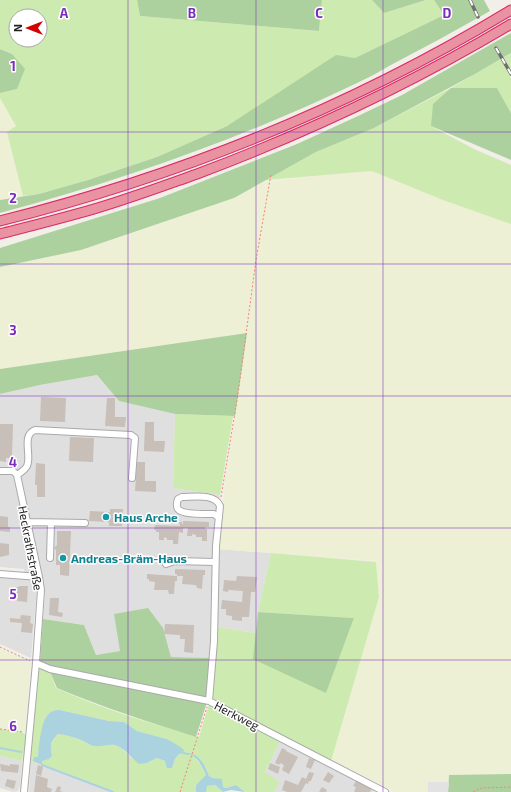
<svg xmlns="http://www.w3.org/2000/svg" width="511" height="792" font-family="'Exo 2',sans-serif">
	<rect width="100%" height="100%" fill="#f2efe9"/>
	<path fill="#e0dfdf" d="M97,375L119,401L175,414L173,488L220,495L217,520L211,658L171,657L163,628L120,651L96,655L84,625L43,619L45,593L41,575L24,574V569L0,567V394L40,385Z
		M217,549L271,553L258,612L256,633L216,627Z
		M0,576L34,578L37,588L31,658L0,644Z
		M281,740L375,788L373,792H274L279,782L265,772Z
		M0,756L22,761L20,786L18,791L13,792L0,788Z
		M31,761L64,772L111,792H29Z"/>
	<path fill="#eef0d5" d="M0,98L16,126L7,132L23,196L0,200Z
		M372,171L511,223V774L449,775V782H428V792H395L358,773L331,761L379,597L376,561L217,549L228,460L243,360L24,365L0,369V267L81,250L130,234L234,198L266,181Z
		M0,648L20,657L31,663L25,729L22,732L0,729Z"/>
	<path fill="#cdebb0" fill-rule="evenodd" d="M0,0H137L140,16L319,31L322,0H372L384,13L426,0H434L444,15L355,58L336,56L227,126L157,157L88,180L39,194L23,196L7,132L16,126L0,98V93L17,89L12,54L0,49ZM16,16H40V40H16Z
		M511,53V73L507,69L511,75V113L497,88L431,126L474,149L511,165V224L443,200L372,171L266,180L316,152L374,128L451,88Z
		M175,414L233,416L220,495L173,488Z
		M271,553L376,562L379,597L331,761L311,750L212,699L216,627L256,633L254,659L326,692L354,618L258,612Z
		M41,668L50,672L56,688C102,709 150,723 199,737L209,704L281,740L265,772L280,782L274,792H245L236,785L226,788L223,787C221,779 215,779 209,776L206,767L192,755L203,767L207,776L196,785V792H111L64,772L31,761L29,759L37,674L39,670ZM60,710L109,721L124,722L137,731L167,739L179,754L175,759L172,768L165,761L157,758C154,759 149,763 146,763C132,765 127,749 115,745C108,744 102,747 96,746C91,746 89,744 85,742C81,739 63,734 58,734C50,744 50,744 52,756L49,759L43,760L41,762L34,757H38L48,714L53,711Z
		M0,729L22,732L27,736L22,761L0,756Z
		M215,785L223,792H201H206V786Z"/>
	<path fill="#add19e" d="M137,0H322L319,31L140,16Z
		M372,0H426L384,13Z
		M434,0H484L490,11C457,30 423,48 389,66C379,72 368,78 357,83C243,138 123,180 0,213V200L39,194L88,180L157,157L227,126L336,55L355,58L444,15Z
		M511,33V53L475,74L374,128L316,152L234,198L81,250L0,267V248L160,198L297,144L358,116L402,95Z
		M0,49L12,54L25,69L17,89L0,93Z
		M451,88H497L511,113V160L431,126L433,104Z
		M247,333L235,416L175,414L119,401L97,375L40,385L0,394V369Z
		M148,608L163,628L171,657L211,658L208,699L196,737C149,722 102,707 57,688L50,672L52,667L40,662L43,619L84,625L96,655L120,651L114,614Z
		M258,612L354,618L326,693L253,659Z
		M511,774V792H448L449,775Z"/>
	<path fill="#e2e2e2" d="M428,782H449L448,792H428Z"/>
	<path fill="#aad3df" d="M60,710L109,721L124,722L137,731L167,739L179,746L184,750L183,753L179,754L175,759L172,768H167L165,761L157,758L147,763L139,764C131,758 125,748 115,745C108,744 102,747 96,746C91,746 89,744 85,742C81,739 63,734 58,734C50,743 50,744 52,756L49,759L42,761V765L33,761L34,757H38C39,746 41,714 53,711C55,710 58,710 60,710Z
		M188,753C199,754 206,766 209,776L213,778L222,779L223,787L226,788L236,785L245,792L231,790L223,792L215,785L207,786L206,792H196V785L206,775C203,767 197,756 188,754Z"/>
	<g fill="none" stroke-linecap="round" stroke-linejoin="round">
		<path stroke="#aad3df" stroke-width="2" d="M0,748L21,752
			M183,753L188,754
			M42,765L113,792"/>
	</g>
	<path fill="#c7bfb8" d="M41,397L66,398L65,422L40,421Z
		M107,398H115V417H126L125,427L105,426Z
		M145,422H154V441H165L164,452L144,451Z
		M0,424H13L12,458H6V462L0,461Z
		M70,437L94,438L93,462L69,461Z
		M137,462H145V481H156V492L135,491Z
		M36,463L45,464V497H37V485H35Z
		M110,509H123L122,526H109V522L89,521L90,511L110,512Z
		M0,516L8,517V527H10V532L0,531Z
		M183,521L209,522V527H205V529H207V541H202V537H196V535L192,534V536H187L188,528H183V533L179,532L178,544H173V540H167V538L164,537V540H159V532H156V530H154L155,525L180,526L179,522H182V524H183Z
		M57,531H71L69,576L60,575V565H56V550L54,548L57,545Z
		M0,543L9,544V555L0,557Z
		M175,569L205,570V575H203L202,589L197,588L196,585L182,584L183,576H177V581H175L174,594H169L168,590H154L155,582L149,581V579H147V574L177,576V574H175Z
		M237,576L257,577L255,592H251L249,617H242V621L232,620V616L226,615V609H221L222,600L242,602L243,591L228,590V592L223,591L224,580L236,581Z
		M19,586H28L27,602L17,601L18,593H15L16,587H19Z
		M50,598H59L58,612L63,613L62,617L49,615Z
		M21,615L31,616L30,623L33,624L32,633L21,632L22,623L10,622V618L20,619Z
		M165,624L194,625L193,653L184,652L185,639H180V635L164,634Z
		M282,748L286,750V751L298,757L289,774L282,770L284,765L280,763L279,765L275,763Z
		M309,758L315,760L311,769L306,767Z
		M270,763L280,767L278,774L268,769Z
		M0,764L10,766V764L19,765L18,773L1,771Z
		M38,765L43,767L41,776L36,774Z
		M309,772L314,773L311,781H309L308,784L306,783L301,792H287L282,790L285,780L298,785L302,777L306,779Z
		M328,772L334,776L329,783L323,780Z
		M36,775L48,779L47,787L52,789L51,792H34Z
		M7,779L16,781L14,789L5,786Z
		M356,781L372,788L370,792H354L356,787L353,786Z
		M58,786L61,787L60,791L63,792H55Z
		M322,787L327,790L326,792H319Z"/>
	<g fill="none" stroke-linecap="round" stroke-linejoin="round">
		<defs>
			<path id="minor" d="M0,471H13L17,475L39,577L41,590L36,663L24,792
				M17,475C20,473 25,470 27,466C32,456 21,435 35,430L131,435L135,438L132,478
				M27,522L85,523
				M50,558L51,523
				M166,564L175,561L215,562
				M0,574L39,577
				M36,663L50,669L209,701L385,792
				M209,701L214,641L216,546L220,506C215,493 193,497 182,497L178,499C177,502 176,506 178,509C182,515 207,514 214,514L219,518"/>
			<path id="highway" d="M0,221C179,176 353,106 511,10
				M0,234C31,226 63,218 94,209C128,199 163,186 197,174C306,133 411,84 511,24"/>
		</defs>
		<use href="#minor" stroke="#a9a9a9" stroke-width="8"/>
		<use href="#highway" stroke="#dc2a67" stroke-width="11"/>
		<path stroke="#fa8072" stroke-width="1" stroke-dasharray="2 2" stroke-linecap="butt" d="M221,497L238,394L256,260L271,174
			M0,647L30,661
			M0,729L23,732
			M180,792L207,707
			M473,792L482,788L511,787"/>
		<use href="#minor" stroke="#fff" stroke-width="6"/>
		<use href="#highway" stroke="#e892a2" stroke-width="9"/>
		<defs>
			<path id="rail" d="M470,0L478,17
				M496,48L511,74"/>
		</defs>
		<use href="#rail" stroke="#707070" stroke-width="3.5"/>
		<use href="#rail" stroke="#fff" stroke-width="2" stroke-dasharray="6" stroke-linecap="butt"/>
	</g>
	<path fill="none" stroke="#7b2cbf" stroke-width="1" stroke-opacity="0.55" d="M128,0V792M256,0V792M383,0V792M0,132H511M0,264H511M0,396H511M0,528H511M0,660H511"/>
	<g fill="#0f9aa8" stroke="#fff" stroke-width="1.5">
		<circle cx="106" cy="517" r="4"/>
		<circle cx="63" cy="558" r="4"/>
	</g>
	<g text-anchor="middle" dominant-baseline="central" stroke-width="3" stroke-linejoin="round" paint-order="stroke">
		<g font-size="12" font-weight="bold" fill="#0d838f" stroke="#fff" text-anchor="start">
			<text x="114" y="517">Haus Arche</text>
			<text x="71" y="558">Andreas-Bräm-Haus</text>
		</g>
		<g font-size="12" fill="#222" stroke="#fff">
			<text transform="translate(31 548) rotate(79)">Heckrathstraße</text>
			<text transform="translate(237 715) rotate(27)">Herkweg</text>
		</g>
	</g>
	<g font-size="13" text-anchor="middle" font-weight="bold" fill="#7b2cbf" stroke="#fff" stroke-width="3" stroke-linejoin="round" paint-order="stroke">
		<text x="64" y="18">A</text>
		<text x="192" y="18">B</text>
		<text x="319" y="18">C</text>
		<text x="447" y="18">D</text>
		<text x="13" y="71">1</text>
		<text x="13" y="203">2</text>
		<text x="13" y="335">3</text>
		<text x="13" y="467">4</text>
		<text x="13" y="599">5</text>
		<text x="13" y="731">6</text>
	</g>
	<g transform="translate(28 28) rotate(270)"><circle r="19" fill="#ffffff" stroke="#a7a7a7"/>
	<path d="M0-3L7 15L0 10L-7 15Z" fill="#d40000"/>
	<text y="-6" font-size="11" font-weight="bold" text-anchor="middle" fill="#222222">N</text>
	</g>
</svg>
